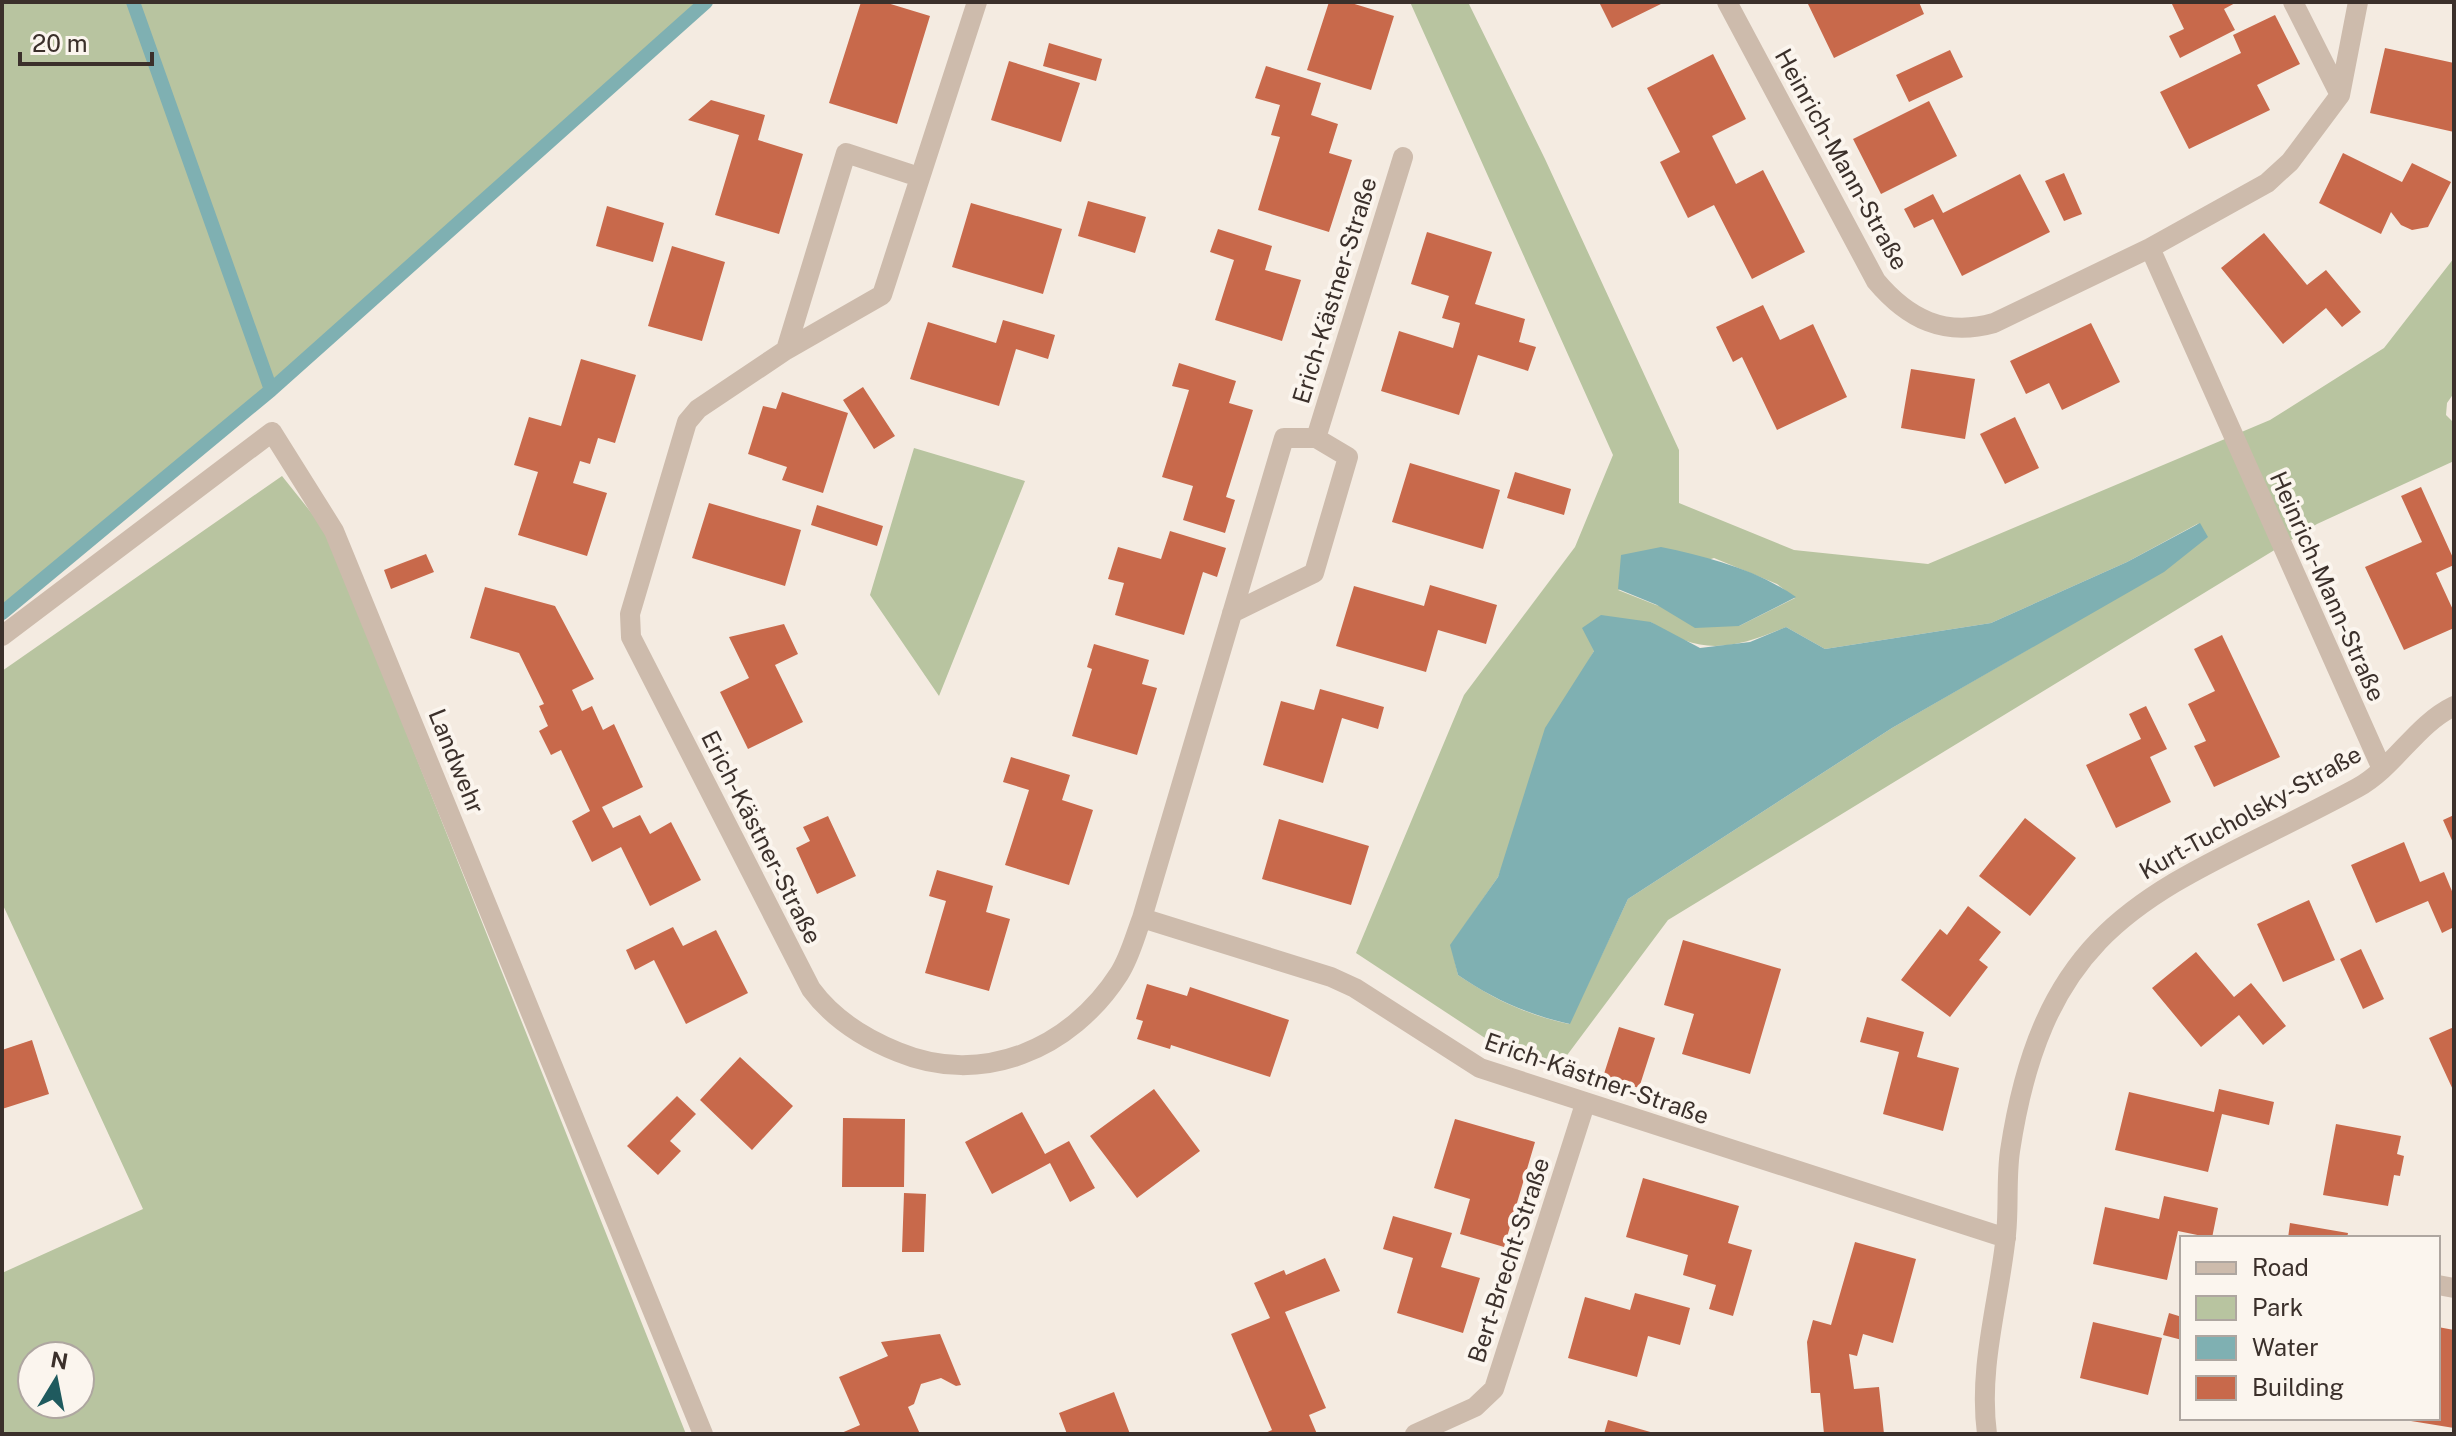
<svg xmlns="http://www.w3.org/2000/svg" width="2456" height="1436" font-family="'Public Sans',sans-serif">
	<rect width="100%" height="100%" fill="#f4ebe1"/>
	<path fill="#b8c4a0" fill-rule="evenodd" d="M2,2H129L266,387L2,605Z
		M137,2H698L272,382Z
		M1410,2H1468L1545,159L1679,450V503L1794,550L1928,564L2270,420L2384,348L2454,258V393L2447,403L2446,415L2454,423V461L2317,524L1668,920L1556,1070L1488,1040L1356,953L1464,695L1575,547L1613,455ZM2199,523L2058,632L1892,728L1628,899L1569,1024C1527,1015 1493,999 1458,975L1451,945L1498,877L1572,690L1594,651L1651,622C1699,657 1734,649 1786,627L1825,649L1991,623L2127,562ZM1714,558L1777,584L1795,598L1739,626L1656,605L1618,590Z
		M914,448L1025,481L939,696L870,595Z
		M282,476L326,531L686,1434H2V1273L143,1209L2,903V671ZM32,1356H80V1404H32Z"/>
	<path fill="#7fb0b2" d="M2200,523L2208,537L2164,572L1892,728L1628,899L1570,1024C1528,1015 1493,999 1458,975L1450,945L1498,877L1545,728L1594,651L1582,628L1601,615L1651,622L1700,648L1750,642L1786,627L1825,649L1991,623L2127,562Z
		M1661,547C1709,557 1755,569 1796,597L1739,626L1695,628L1657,605L1618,589L1621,555Z"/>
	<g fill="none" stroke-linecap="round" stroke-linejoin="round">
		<path stroke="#7fb0b2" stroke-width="14" d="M133,2L271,390
			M2,613L271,390L706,2"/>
	</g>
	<path fill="#c8694b" d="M861,2H884L930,16L897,124L829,103Z
		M1329,2H1348L1394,16L1371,90L1307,70Z
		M1599,2H1665L1612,28Z
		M1811,2H1919L1924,14L1834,58L1808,4Z
		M2171,2H2237L2224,9L2235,30L2180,58L2169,36L2184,29Z
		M2275,15L2300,64L2257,85L2270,110L2189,149L2160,92L2241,53L2233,35Z
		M1049,43L1102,59L1096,81L1043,66Z
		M2385,48L2454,63V132L2370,113Z
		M1950,50L1963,77L1909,102L1896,75Z
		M1713,54L1746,119L1712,136L1736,184L1763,170L1805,252L1752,279L1714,205L1688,218L1660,162L1680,152L1647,88Z
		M1009,61L1080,83L1061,142L991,120Z
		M1266,66L1321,83L1311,115L1338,124L1329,153L1352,160L1329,232L1258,210L1280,137L1271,135L1280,105L1255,98Z
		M711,100L765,115L758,140L803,154L779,234L715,215L739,135L688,120Z
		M1929,101L1957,156L1881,194L1853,139Z
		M2343,153L2402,182L2412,163L2451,182L2428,227L2412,230L2401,225L2391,212L2381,234L2319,203Z
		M2064,173L2082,214L2064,221L2045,181Z
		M2020,174L2050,232L1962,276L1933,219L1914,228L1904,209L1933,194L1943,213Z
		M1088,201L1146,217L1135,253L1078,236Z
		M971,203L1062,229L1043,294L952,267Z
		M607,206L664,223L653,262L596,246Z
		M1218,229L1272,246L1265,270L1301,280L1282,341L1215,320L1234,260L1210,252Z
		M1427,232L1492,252L1475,304L1525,319L1519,342L1536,347L1528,371L1478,355L1459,415L1381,391L1399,331L1453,348L1460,323L1442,318L1449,296L1411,284Z
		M2264,233L2307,285L2326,270L2361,312L2342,327L2326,308L2283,344L2221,268Z
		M672,246L725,262L702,341L648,326Z
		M1763,305L1780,340L1813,324L1847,397L1777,430L1742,357L1733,362L1716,327Z
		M1003,320L1055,335L1048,359L1016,349L999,406L910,379L928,322L996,343Z
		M2091,323L2120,382L2062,410L2049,383L2026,394L2010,361Z
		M581,359L636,375L615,443L598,438L590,464L580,461L573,483L607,493L587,556L518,535L538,472L514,465L529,417L561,426Z
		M1179,363L1236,381L1229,403L1253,410L1226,497L1235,500L1225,533L1183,520L1193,486L1162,477L1189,390L1172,386Z
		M1911,369L1975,379L1965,439L1901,428Z
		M863,387L895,436L874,449L843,400Z
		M782,392L848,413L823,493L782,480L787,467L748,454L763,406L776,409Z
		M2015,417L2039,468L2005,484L1980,434Z
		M1410,463L1500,490L1483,549L1392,522Z
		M1515,472L1571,489L1564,515L1507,498Z
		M2421,487L2454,560V565L2436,573L2454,612V628L2404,650L2365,567L2422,542L2401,496Z
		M709,503L801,530L785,586L692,558Z
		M817,505L883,526L877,546L811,525Z
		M1170,531L1226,548L1217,577L1203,572L1184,635L1115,615L1124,583L1108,579L1118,547L1161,559Z
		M426,554L434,572L391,589L384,570Z
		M1430,585L1497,605L1486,644L1438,630L1426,672L1336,646L1354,586L1424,606Z
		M485,587L555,606L594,679L572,690L582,711L592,706L603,730L614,724L643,787L602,807L613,828L640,815L650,834L671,822L701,880L650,906L621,847L592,862L572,821L590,811L561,750L551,755L539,731L548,726L539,706L544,704L519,653L470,638Z
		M784,624L798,654L775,665L803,722L748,749L720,692L749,678L729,637Z
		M2222,635L2280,757L2214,787L2194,746L2206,741L2188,704L2215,691L2194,649Z
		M1094,644L1149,660L1142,684L1157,688L1137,755L1072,736L1092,669L1087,667Z
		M1320,689L1384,707L1378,729L1342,718L1323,783L1263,765L1281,701L1314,710Z
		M2146,706L2167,749L2150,757L2171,802L2116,828L2086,765L2141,739L2129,714Z
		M1011,757L1070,775L1062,800L1093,810L1069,885L1005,865L1029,790L1003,782Z
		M2454,815V845L2443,820Z
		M828,816L856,876L817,894L796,848L810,841L803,827Z
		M2025,818L2076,858L2030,916L1979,876Z
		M1279,819L1369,846L1351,905L1262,879Z
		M2404,842L2420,882L2444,872L2454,896V927L2442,933L2428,901L2376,923L2351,865Z
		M937,870L993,886L986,912L1010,919L989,991L925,973L946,901L929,896Z
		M2309,900L2335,960L2283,982L2257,924Z
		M1968,906L2001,932L1979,960L1988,967L1950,1017L1901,980L1940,929L1947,935Z
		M673,927L683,946L716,930L748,993L686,1024L654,960L635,970L626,950Z
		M1683,940L1781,969L1750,1074L1682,1054L1694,1014L1664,1005Z
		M2361,949L2384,999L2363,1009L2340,959Z
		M2196,952L2234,997L2251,983L2286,1026L2263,1045L2239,1015L2201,1047L2152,988Z
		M1147,984L1187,996L1190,987L1289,1020L1270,1077L1171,1045L1170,1049L1137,1039L1143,1021L1136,1019Z
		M1867,1017L1924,1032L1917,1057L1959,1068L1943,1131L1883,1114L1899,1052L1860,1042Z
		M1619,1027L1655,1038L1639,1088L1603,1077Z
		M2454,1027V1092L2429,1038Z
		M32,1040L49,1094L2,1109V1050Z
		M740,1057L793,1106L752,1150L700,1100Z
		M1154,1089L1200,1151L1137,1198L1090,1136Z
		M2219,1089L2274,1102L2269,1125L2222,1114L2208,1172L2115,1150L2129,1092L2214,1112Z
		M677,1096L696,1114L670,1141L681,1151L658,1175L627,1146Z
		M1022,1112L1045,1154L1069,1141L1095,1188L1070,1202L1050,1163L992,1194L965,1142Z
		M843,1118L905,1119L904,1187H842Z
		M1455,1119L1535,1142L1504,1247L1460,1234L1470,1199L1434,1188Z
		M2336,1124L2401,1136L2397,1154L2404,1156L2400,1176L2394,1175L2388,1206L2323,1195Z
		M1643,1178L1739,1206L1728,1243L1752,1250L1733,1316L1709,1309L1716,1285L1683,1275L1688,1255L1626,1237Z
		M904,1193L926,1194L924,1252H902Z
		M2164,1196L2218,1208L2212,1238L2178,1231L2167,1280L2093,1264L2105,1207L2159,1219Z
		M1393,1216L1452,1233L1441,1267L1480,1278L1463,1333L1397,1313L1413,1258L1383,1249Z
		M2290,1223L2348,1233L2347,1238H2288Z
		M1855,1242L1916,1259L1893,1343L1863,1334L1857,1356L1849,1354L1854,1389L1879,1387L1884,1434H1824L1820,1393H1811L1807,1342L1813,1320L1831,1325Z
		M1325,1258L1340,1291L1285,1312L1326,1408L1309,1415L1317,1434H1263L1272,1430L1231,1334L1270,1318L1254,1283L1284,1270L1286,1275Z
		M1635,1293L1690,1308L1680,1345L1648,1336L1637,1377L1568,1358L1585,1297L1630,1310Z
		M2169,1313L2182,1317V1340L2163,1335Z
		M2093,1322L2162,1338L2148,1395L2080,1378Z
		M2438,1327L2454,1330V1428L2411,1421L2438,1418Z
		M940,1334L961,1385L956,1386L941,1378L921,1384L914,1404L908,1407L920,1434H839L860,1425L839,1377L888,1356L881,1342Z
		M1114,1392L1130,1434H1067L1059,1413Z
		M1608,1420L1654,1433V1434H1604Z"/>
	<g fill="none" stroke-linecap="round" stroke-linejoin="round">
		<path stroke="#cdbbac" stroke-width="20" d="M2438,1285L2454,1288"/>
		<path stroke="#cdbbac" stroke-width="20" d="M977,2L882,295L786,350L698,409L687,422L630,614L631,637L811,989C833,1019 863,1038 898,1052C982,1087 1071,1049 1119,974C1130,957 1135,936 1142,918L1284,438H1316L1403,157
			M1727,2L1876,281C1908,319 1944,337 1994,323L2150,248L2267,183L2290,162L2340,95L2358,2
			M2293,2L2340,95
			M2150,248L2382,769
			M786,350L846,153L919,177
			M1232,613L1314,573L1348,457L1316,438
			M2,636L272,432L334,531L703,1434
			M1142,918L1331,977L1355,988L1480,1068L2006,1238
			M1415,1434L1475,1407L1494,1389L1585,1104
			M1987,1434C1978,1367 1999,1302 2006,1235C2009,1207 2006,1179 2010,1151C2047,905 2167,891 2357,788C2395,767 2415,725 2454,706"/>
	</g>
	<g text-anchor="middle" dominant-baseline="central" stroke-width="8" stroke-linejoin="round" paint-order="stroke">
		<g font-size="24" fill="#3b302b" stroke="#fbf5ee">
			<text transform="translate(1842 159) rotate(61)">Heinrich-Mann-Straße</text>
			<text transform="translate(1334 290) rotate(-73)">Erich-Kästner-Straße</text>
			<text transform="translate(2328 586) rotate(66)">Heinrich-Mann-Straße</text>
			<text transform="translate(457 761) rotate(68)">Landwehr</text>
			<text transform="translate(2250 812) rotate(-29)">Kurt-Tucholsky-Straße</text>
			<text transform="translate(762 837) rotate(63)">Erich-Kästner-Straße</text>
			<text transform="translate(1597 1078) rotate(19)">Erich-Kästner-Straße</text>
			<text transform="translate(1508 1260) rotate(-72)">Bert-Brecht-Straße</text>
		</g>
	</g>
	<rect width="2456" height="1436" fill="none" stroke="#3b302b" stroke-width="8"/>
	<rect x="2180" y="1236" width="260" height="184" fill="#fbf5ee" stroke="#aea6a0" stroke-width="2"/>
	<rect x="2196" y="1262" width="40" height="12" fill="#cdbbac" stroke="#aea6a0" stroke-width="2"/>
	<text x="2252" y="1276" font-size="24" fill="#3b302b">Road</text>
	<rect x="2196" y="1296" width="40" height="24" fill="#b8c4a0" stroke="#aea6a0" stroke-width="2"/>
	<text x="2252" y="1316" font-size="24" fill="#3b302b">Park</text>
	<rect x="2196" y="1336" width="40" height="24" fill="#7fb0b2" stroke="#aea6a0" stroke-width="2"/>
	<text x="2252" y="1356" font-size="24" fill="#3b302b">Water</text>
	<rect x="2196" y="1376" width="40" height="24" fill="#c8694b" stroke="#aea6a0" stroke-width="2"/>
	<text x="2252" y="1396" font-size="24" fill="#3b302b">Building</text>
	<g transform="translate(56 1380) rotate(10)"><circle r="38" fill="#fbf5ee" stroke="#aea6a0" stroke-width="2"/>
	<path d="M0-6L14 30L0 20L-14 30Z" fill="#1f5a5e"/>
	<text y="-12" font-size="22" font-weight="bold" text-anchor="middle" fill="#3b302b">N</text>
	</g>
	<path d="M20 52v12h132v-12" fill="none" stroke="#3b302b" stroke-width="4"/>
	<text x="32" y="52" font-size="24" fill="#3b302b" stroke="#fbf5ee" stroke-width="6" paint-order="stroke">20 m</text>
</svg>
